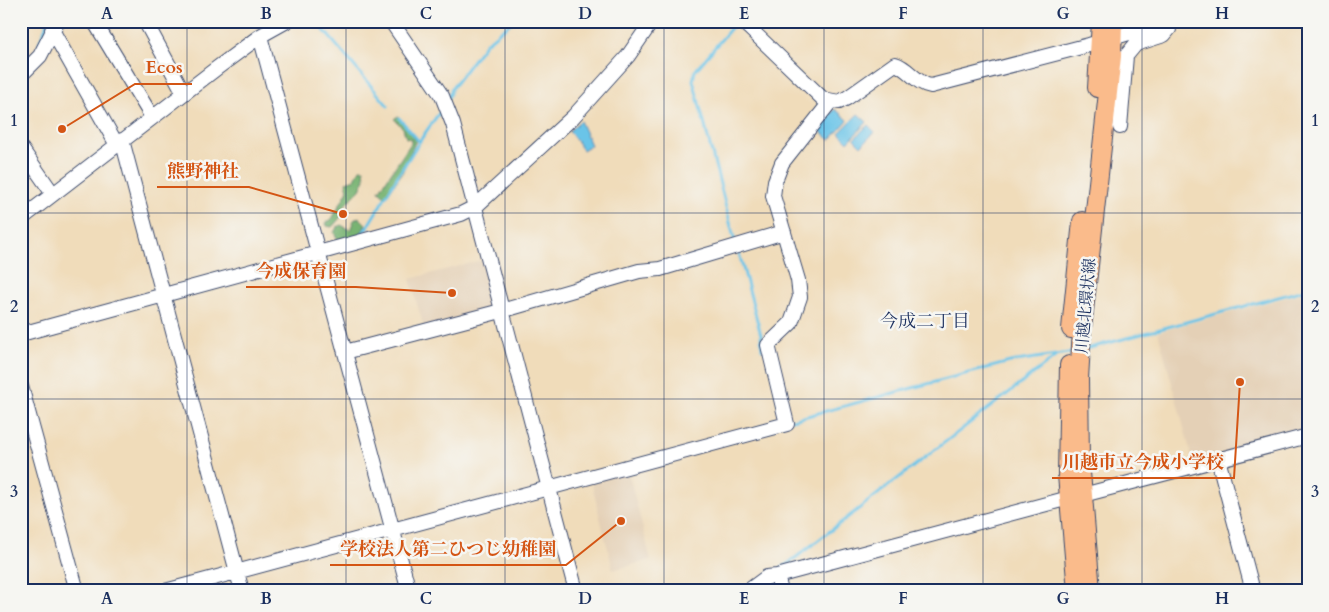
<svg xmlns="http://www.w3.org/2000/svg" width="1329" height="612" font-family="Cardo,'Noto Serif JP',serif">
	<rect width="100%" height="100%" fill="#f6f6f2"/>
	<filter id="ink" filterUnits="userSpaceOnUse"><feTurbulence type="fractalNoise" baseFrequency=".02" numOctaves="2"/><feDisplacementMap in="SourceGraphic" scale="10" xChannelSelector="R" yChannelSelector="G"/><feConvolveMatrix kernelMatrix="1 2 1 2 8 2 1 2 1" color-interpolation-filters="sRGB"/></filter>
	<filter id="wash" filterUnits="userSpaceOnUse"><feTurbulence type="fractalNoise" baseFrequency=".0096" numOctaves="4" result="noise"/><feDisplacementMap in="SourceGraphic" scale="20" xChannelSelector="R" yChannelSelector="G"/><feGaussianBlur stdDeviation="1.12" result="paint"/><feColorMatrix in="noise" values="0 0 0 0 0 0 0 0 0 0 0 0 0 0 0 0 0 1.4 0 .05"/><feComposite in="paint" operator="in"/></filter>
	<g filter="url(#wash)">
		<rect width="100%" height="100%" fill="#f0dcba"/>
		<path fill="#e4d0b6" d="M482,260L494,307L424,328L410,279Z
			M1308,292V431L1193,461L1158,332Z
			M628,471L651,560L613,570L591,481Z"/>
		<path fill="#78b372" stroke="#4a7168" d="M398,116L416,140L402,173L386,197L379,191L411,143V139L406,138L403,128L394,119Z
			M360,169H364L365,179L360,190L345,205L340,218L332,227L327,226L326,223L332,219L348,190L346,182L355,179Z
			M359,217L366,224L360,236L339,241L334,233L337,227L341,225L350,230L354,220Z"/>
		<path fill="#6ac4e8" stroke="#427aa3" d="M835,109L848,120L830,140L818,129Z
			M858,114L867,122L848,142L839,133Z
			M580,121L591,145L583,150L569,131Z
			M868,125L875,132L861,146L854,139Z"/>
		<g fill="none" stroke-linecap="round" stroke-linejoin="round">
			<path stroke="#6ac4e8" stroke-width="3" d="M316,21L388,106
				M752,21L766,33L793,27L800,21
				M39,44L48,21
				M448,98L452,88L486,43L513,21
				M399,118L418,140
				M362,235C389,193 412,148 443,108
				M735,242L693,80L695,71L736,22
				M739,253L761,335L762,349
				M1086,349L1308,289
				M792,420L1010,362L1075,352
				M781,569L1055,357
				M148,591L163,587"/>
		</g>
	</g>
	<g filter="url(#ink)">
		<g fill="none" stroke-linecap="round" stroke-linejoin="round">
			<defs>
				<path id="minor" d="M94,21L152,117
					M145,21L184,93
					M391,21L442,96L453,124L576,591
					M742,21L823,99L839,102L847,98L895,64C909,68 916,84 931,86L1089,45L1169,21
					M52,30L117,145
					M260,36L409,591
					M21,75L40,56L58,21
					M1120,127L1126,56L1136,44L1164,35L1169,29L1167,21
					M122,140L242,591
					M21,148L53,194
					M21,219L217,68L260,36L287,21
					M21,334L461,214L475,207L573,117L628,56L652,21
					M345,352L501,311L639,271L660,269L784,232
					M21,386L77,591
					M1218,459L1253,591
					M1083,495L1308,436
					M777,576L781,591
					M165,591L787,424L768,345L791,323L800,297L798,280L773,196L775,181L782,163L831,101
					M748,591L767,577L777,576L1069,498"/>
				<path id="major" d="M1097,88L1101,21
					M1071,329L1082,221
					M1069,365L1067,475L1077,591
					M1091,591L1080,460L1079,379L1082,329L1112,56L1113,21"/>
			</defs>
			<use href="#minor" stroke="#3b496c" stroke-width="16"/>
			<use href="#major" stroke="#3b496c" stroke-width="20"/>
			<use href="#minor" stroke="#fff" stroke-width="14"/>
			<use href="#major" stroke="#fabb8b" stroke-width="18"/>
		</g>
	</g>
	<path fill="none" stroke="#1b2f5e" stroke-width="1" stroke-opacity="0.55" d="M187,21V591M346,21V591M505,21V591M664,21V591M824,21V591M983,21V591M1142,21V591M21,213H1308M21,399H1308"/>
	<g text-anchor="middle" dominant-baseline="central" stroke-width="5" stroke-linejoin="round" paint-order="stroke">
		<g font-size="16" fill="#1b2f5e" stroke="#f6f6f2">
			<text transform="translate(1086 306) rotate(-85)">川越北環状線</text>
		</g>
		<g font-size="18" fill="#1b2f5e" stroke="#f6f6f2">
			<text x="925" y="321">今成二丁目</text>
		</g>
	</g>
	<path fill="none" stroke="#d45514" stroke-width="2" d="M62 129L135 84H192M343 214L249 187H157M452 293L356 287H246M1240 382L1234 478H1052M621 521L566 565H330"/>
	<g fill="#d45514" stroke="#f6f6f2" stroke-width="2">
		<circle cx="62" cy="129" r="5"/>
		<circle cx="343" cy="214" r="5"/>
		<circle cx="452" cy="293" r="5"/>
		<circle cx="1240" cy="382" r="5"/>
		<circle cx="621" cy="521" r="5"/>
	</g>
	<g font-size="18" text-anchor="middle" font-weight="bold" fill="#d45514" stroke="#f6f6f2" stroke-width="5" stroke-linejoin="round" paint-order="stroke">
		<text x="164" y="73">Ecos</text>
		<text x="203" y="177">熊野神社</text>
		<text x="301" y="277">今成保育園</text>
		<text x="1143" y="468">川越市立今成小学校</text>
		<text x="448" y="555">学校法人第二ひつじ幼稚園</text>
	</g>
	<rect width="1329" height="612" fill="none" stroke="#f6f6f2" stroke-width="55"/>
	<rect x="28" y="28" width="1274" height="556" fill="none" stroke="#1b2f5e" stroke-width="2"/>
	<g font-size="16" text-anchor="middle" font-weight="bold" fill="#1b2f5e">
		<text x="107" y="19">A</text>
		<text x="266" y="19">B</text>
		<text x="426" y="19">C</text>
		<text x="585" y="19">D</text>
		<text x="744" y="19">E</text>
		<text x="903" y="19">F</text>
		<text x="1063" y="19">G</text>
		<text x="1222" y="19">H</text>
		<text x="14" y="126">1</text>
		<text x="1315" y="126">1</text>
		<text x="14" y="312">2</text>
		<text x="1315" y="312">2</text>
		<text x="14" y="497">3</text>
		<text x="1315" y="497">3</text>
		<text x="107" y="604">A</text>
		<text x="266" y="604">B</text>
		<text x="426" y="604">C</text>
		<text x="585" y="604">D</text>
		<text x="744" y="604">E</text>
		<text x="903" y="604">F</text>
		<text x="1063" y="604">G</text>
		<text x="1222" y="604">H</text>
	</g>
</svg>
